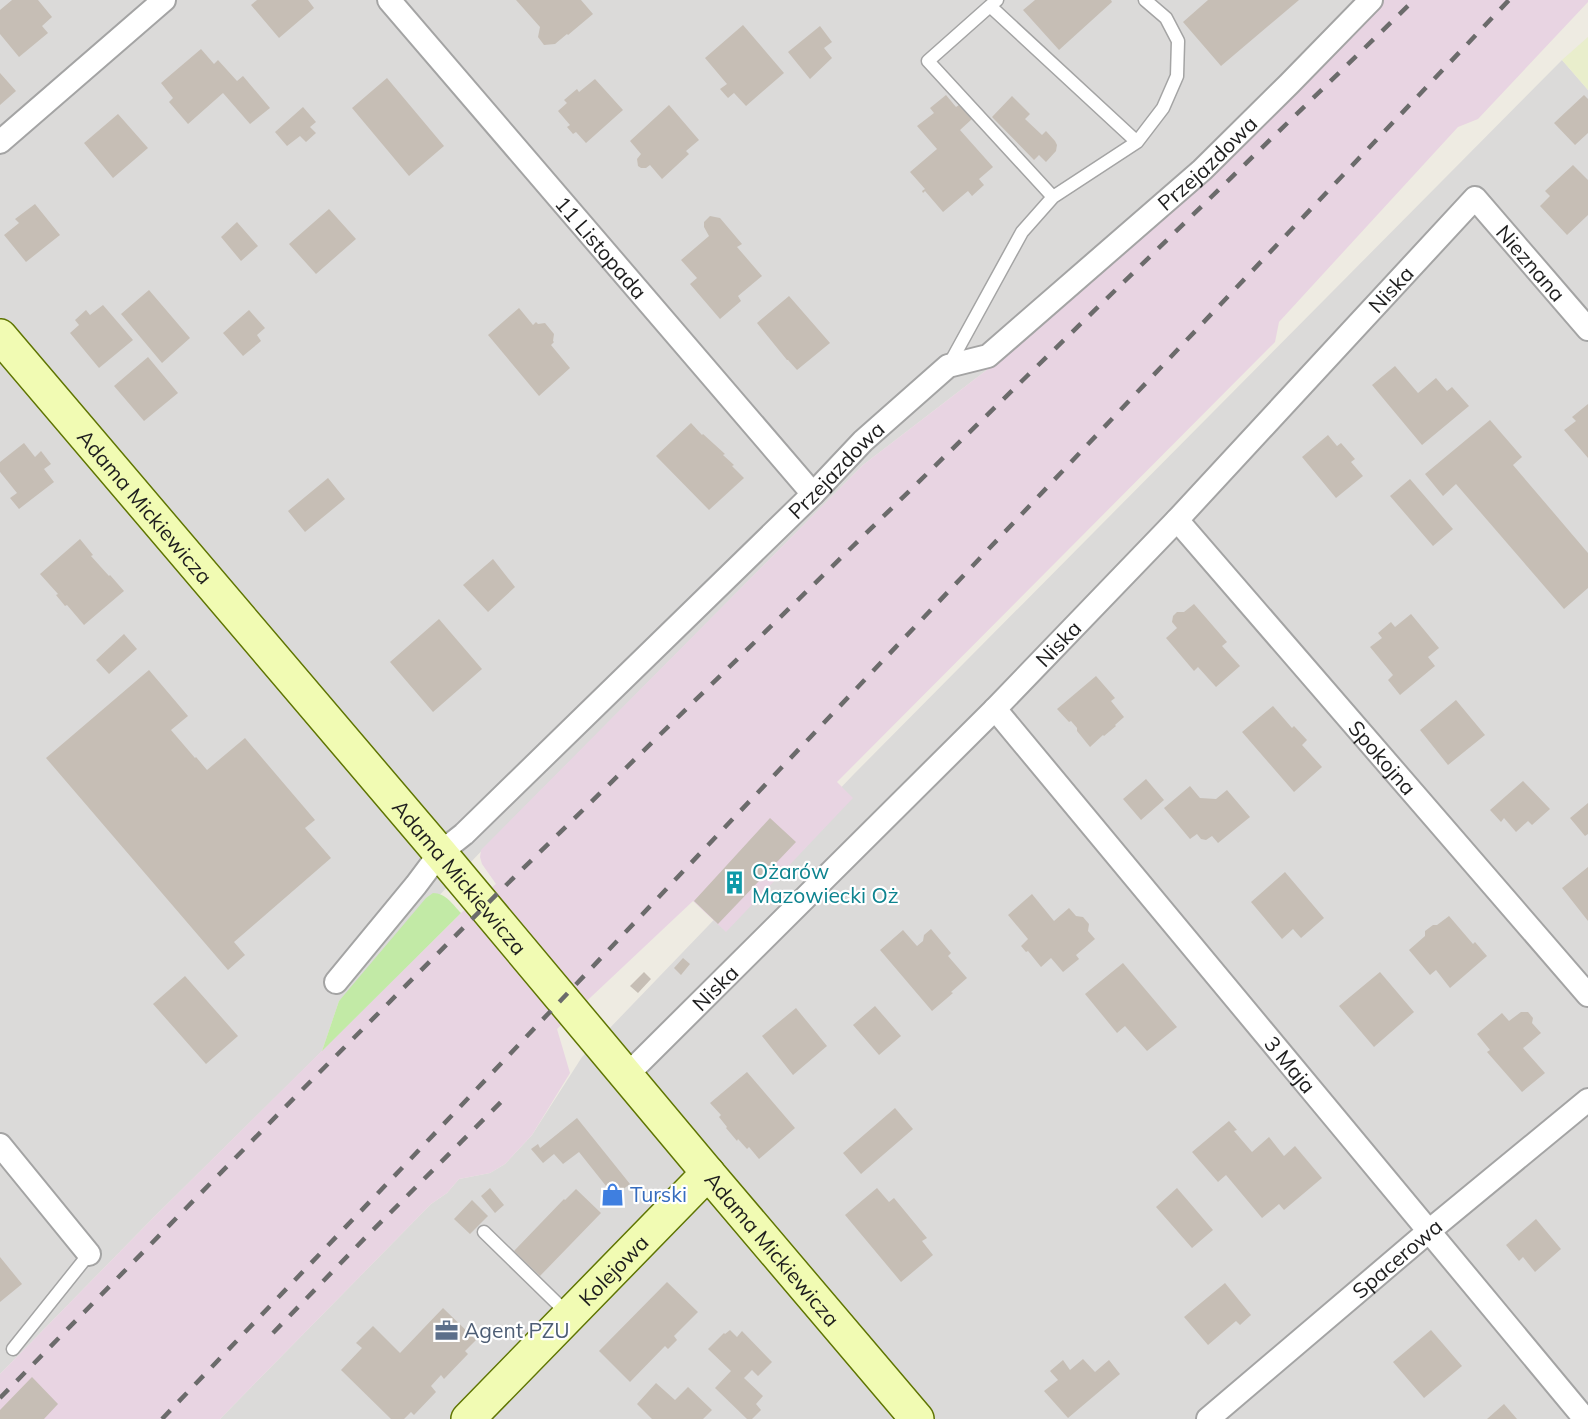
<svg xmlns="http://www.w3.org/2000/svg" width="1588" height="1419" font-family="Mulish,sans-serif">
	<rect width="100%" height="100%" fill="#eeebe2"/>
	<path fill="#dbdad9" d="M0,0H1378L1044,324L1027,339L863,465L489,843L339,1001L322,1051L154,1217L0,1374Z
		M1562,60L1588,90V1419H220L431,1204L447,1193L459,1179L490,1173L505,1164L532,1135L582,1057L854,774Z"/>
	<path fill="#e8d4e2" d="M1378,0H1588V2L1478,119L1458,127L1279,322L1275,342L837,782L853,798L726,932L693,901L557,1029L570,1073L532,1135L505,1164L490,1173L459,1179L447,1193L431,1204L220,1419H0V1374L154,1217L461,913L496,884L482,864L480,857L481,850L863,465L1027,339L1044,324Z"/>
	<path fill="#e9eecc" d="M1588,37V90L1562,60Z"/>
	<path fill="#c2eaa6" d="M433,893C446,893 453,905 461,913L322,1051L339,1001L426,898Z"/>
	<path fill="#c6beb5" d="M12,0H38L52,17L42,26L48,33L19,57L0,34V10Z
		M257,0H308L314,8L279,38L251,5Z
		M516,0H581L593,14L568,35L567,34L555,44L544,45L538,37L540,27Z
		M1035,0H1111L1112,2L1059,50L1023,10Z
		M1208,0H1299L1221,66L1183,22Z
		M743,25L784,73L746,106L734,93L728,98L720,89L727,84L705,58Z
		M820,26L832,42L824,48L832,58L810,79L788,52Z
		M201,49L214,64L218,60L237,81L243,76L270,108L250,124L223,93L188,124L169,102L173,98L161,83Z
		M0,73L16,91L0,105Z
		M387,78L444,146L409,176L352,108Z
		M595,79L623,110L586,143L576,132L573,134L567,127L570,125L558,111L567,103L564,100L577,89L579,92Z
		M946,95L956,107L959,105L972,119L960,130L993,167L979,179L984,185L972,196L968,191L943,212L925,191L923,193L922,191L925,189L910,172L937,149L917,126L934,113L930,108Z
		M1584,95L1588,99V133L1575,145L1554,123Z
		M1012,96L1030,114L1025,119L1042,135L1046,131L1055,141L1057,145L1056,151L1046,162L1039,155L1034,160L992,117Z
		M669,105L699,140L686,151L689,154L662,179L650,165L646,168H641L638,166L637,159L641,154L630,141Z
		M303,107L316,122L310,127L316,133L306,142L300,136L287,146L275,132Z
		M118,114L148,148L113,178L84,143Z
		M1573,165L1588,180V215L1567,235L1540,206L1550,196L1545,191Z
		M35,204L60,235L26,262L4,235L19,223L15,219Z
		M329,209L356,239L316,274L289,244Z
		M710,216L720,218L742,244L737,247L762,276L738,296L741,301L720,319L690,284L697,278L681,260L709,236L704,227V222Z
		M237,222L258,246L241,261L221,237Z
		M149,290L190,338L162,363L121,314Z
		M789,296L830,343L797,370L788,360H787L757,323Z
		M103,305L133,340L99,368L70,333L79,325L75,320L86,310L90,315Z
		M519,308L533,325L536,322L538,324L545,323L554,334L553,341L554,342L551,345L570,368L539,396L488,335Z
		M249,310L265,328L257,335L261,341L243,356L223,333Z
		M148,357L178,393L144,421L114,386Z
		M1395,366L1418,393L1436,378L1447,391L1452,387L1469,406L1422,445L1372,385Z
		M1588,404V458L1564,430L1576,421L1572,417Z
		M1490,420L1522,457L1513,465L1588,553V588L1564,609L1456,484L1443,496L1425,474Z
		M691,423L702,435L703,434L725,454L723,455L734,465L732,466L744,478L709,510L656,456Z
		M1328,435L1337,446L1341,443L1355,459L1351,462L1363,476L1336,498L1302,457Z
		M24,443L35,457L41,451L51,464L44,469L54,482L19,509L10,498L17,493L0,472V462Z
		M328,478L345,499L305,532L288,511Z
		M1410,479L1453,529L1433,546L1390,496Z
		M80,539L93,555L91,556L109,576L110,575L124,591L84,625L67,605L65,606L56,595L58,594L40,574Z
		M493,559L515,587L488,612L463,585Z
		M1194,604L1227,642L1222,646L1240,666L1216,687L1198,667L1194,671L1166,638L1177,628L1172,622L1173,616L1177,612H1184Z
		M1411,614L1439,648L1428,657L1435,666L1400,695L1388,680L1393,675L1370,647L1382,638L1378,633L1391,622L1395,627Z
		M439,619L482,669L433,712L390,662Z
		M124,634L137,649L109,674L96,660Z
		M149,670L188,716L171,730L195,758L196,757L207,770L245,738L315,820L305,828L331,858L234,942L245,955L228,970L46,758Z
		M1096,676L1115,698L1111,701L1124,717L1115,725L1116,726L1104,736L1103,735L1090,747L1077,731V728L1071,721L1069,722L1057,709Z
		M1456,700L1485,735L1448,765L1420,730Z
		M1273,706L1292,728L1294,726L1307,740L1302,745L1322,767L1294,792L1242,732Z
		M1146,779L1164,800L1141,820L1123,799Z
		M1523,781L1550,809L1532,825L1528,821L1516,832L1504,818L1501,822L1490,810Z
		M1190,786L1200,798L1216,799L1227,790L1250,817L1218,843L1212,836L1206,840L1201,839L1197,834L1190,839L1164,808Z
		M1588,803V834L1585,836L1570,818Z
		M770,818L796,842L718,924L694,901Z
		M1588,867V921L1562,888Z
		M1285,872L1324,918L1301,938L1293,929L1282,939L1251,902Z
		M1032,894L1054,921L1069,908L1076,916L1083,917L1089,924L1088,931L1095,939L1076,955L1079,959L1063,972L1051,958L1041,967L1028,951L1026,952L1021,946L1028,939L1008,915Z
		M1449,916L1473,944L1475,942L1487,956L1450,988L1436,970L1430,975L1409,950L1425,936V931L1433,925H1437Z
		M931,929L951,953L948,956L967,978L951,992L953,993L932,1011L880,950L903,930L917,946L923,941L924,935Z
		M683,958L690,964L681,975L674,968Z
		M1123,963L1177,1027L1147,1051L1125,1026L1117,1033L1085,994Z
		M644,972L651,979L638,993L630,986Z
		M1380,972L1414,1012L1374,1047L1339,1006Z
		M185,976L238,1036L206,1064L153,1004Z
		M875,1006L901,1036L879,1055L853,1025Z
		M796,1008L827,1046L793,1075L762,1036Z
		M1521,1012H1528L1533,1018L1532,1023L1541,1033L1523,1048L1545,1073L1522,1092L1487,1052L1490,1050L1477,1034L1502,1013L1509,1021Z
		M747,1072L795,1128L759,1159L749,1147L747,1149L738,1139L737,1141L726,1128L727,1127L719,1117L721,1115L710,1103Z
		M895,1108L913,1129L861,1174L843,1153Z
		M577,1118L630,1184L614,1196L579,1152L563,1164L554,1154L543,1163L531,1149L538,1144L540,1148Z
		M1229,1121L1237,1130L1234,1131L1252,1152L1269,1137L1284,1156L1295,1146L1322,1178L1284,1210L1279,1204L1262,1218L1226,1175L1218,1182L1192,1152Z
		M490,1188L504,1205L495,1213L481,1196Z
		M877,1188L889,1202L894,1198L927,1238L922,1241L933,1255L901,1282L845,1215Z
		M1177,1188L1213,1230L1192,1248L1156,1207Z
		M576,1189L601,1213L540,1276L514,1251L564,1199L565,1200Z
		M472,1200L488,1216L470,1234L454,1219Z
		M1536,1219L1561,1249L1535,1272L1523,1257L1519,1261L1506,1245Z
		M0,1257L22,1284L0,1302Z
		M667,1282L698,1312L674,1336L677,1340L668,1349L665,1346L630,1382L599,1351Z
		M1225,1283L1251,1315L1240,1325L1236,1321L1208,1345L1184,1317Z
		M443,1308L476,1340L465,1351L468,1354L444,1379L441,1375L431,1386L436,1392L414,1415L411,1412L404,1419H391L341,1370L362,1348L356,1343L373,1326L400,1353Z
		M730,1330L737,1337L742,1331L772,1362L758,1376L752,1370L744,1378L763,1396L756,1404L761,1410L752,1419H747L715,1388L731,1371L708,1349L724,1333L725,1334Z
		M1431,1330L1462,1366L1424,1398L1393,1362Z
		M1083,1359L1095,1372L1109,1360L1120,1374L1068,1418L1044,1391L1058,1380L1050,1371L1063,1360L1070,1370Z
		M32,1377L58,1404L44,1419H0V1410Z
		M656,1383L675,1400L688,1387L712,1410L703,1419H652L637,1404Z
		M1504,1404L1517,1419H1487Z"/>
	<g fill="none" stroke-linecap="round" stroke-linejoin="round">
		<defs>
			<path id="lane" d="M997,0L990,6L1137,142
				M990,6L928,61L1053,197
				M949,365L1022,232L1053,197L1137,142L1163,108L1177,76L1178,41L1166,18L1145,0
				M484,1232L568,1314
				M13,1349L89,1254"/>
			<g id="street">
				<path id="s1" d="M389,0L813,494"/>
				<path d="M0,142L164,0"/>
				<path id="s2" d="M1177,520L1588,995"/>
				<path id="s3" d="M995,709L1585,1419"/>
				<path id="s4" d="M336,982L416,885L440,853L464,834L813,494L863,441L948,366L988,356L1202,170L1289,84L1371,0"/>
				<path id="s5" d="M627,1075L995,709L1177,520L1475,198L1588,329"/>
				<path d="M0,1145L89,1254"/>
				<path id="s6" d="M1208,1419L1429,1231L1588,1100"/>
			</g>
			<g id="secondary">
				<path id="s7" d="M0,336L440,853L708,1173L917,1419"/>
				<path id="s8" d="M468,1419L708,1173"/>
			</g>
		</defs>
		<use href="#lane" stroke="#a4a4a4" stroke-width="15"/>
		<use href="#street" stroke="#a4a4a4" stroke-width="26"/>
		<use href="#secondary" stroke="#5f7502" stroke-width="36"/>
		<use href="#lane" stroke="#fff" stroke-width="12"/>
		<use href="#street" stroke="#fff" stroke-width="22"/>
		<use href="#secondary" stroke="#f1fbb3" stroke-width="33"/>
		<path stroke="#6b6b6b" stroke-width="4.5" stroke-dasharray="12 12" stroke-linecap="butt" d="M273,1333L365,1238L509,1094
			M0,1398L297,1095L498,893L1027,376L1414,0
			M162,1419L401,1169L1509,0"/>
	</g>
	<defs>
		<symbol id="building-bare" viewBox="-9 -9 18 18"><path d="M-4-6H4V6H1V3H-1V6H-4ZM-2.5-4.3h1.7v1.8h-1.7ZM.8-4.3h1.7v1.8H.8ZM-2.5-1h1.7V.8h-1.7ZM.8-1h1.7V.8H.8Z" fill="#0f9aa8" stroke="#fff" stroke-width="2.5" paint-order="stroke"/></symbol>
		<symbol id="shop-bare" viewBox="-9 -9 18 18"><path d="M-5-2.5h2.3a2.7 3.5 0 0 1 5.4 0H5L5.5 6h-11ZM-1.5-2.5h3a1.5 2.3 0 0 0-3 0Z" fill="#3f7fe0" stroke="#fff" stroke-width="2.5" paint-order="stroke"/></symbol>
		<symbol id="office-bare" viewBox="-9 -9 18 18"><path d="M-6-3h4V-5.5h4V-3h4V5H-6ZM-1-4.5V-3h2v-1.5ZM-6 0V1H6V0Z" fill="#5c6f8a" stroke="#fff" stroke-width="2.5" paint-order="stroke"/></symbol>
	</defs>
	<g fill-rule="evenodd">
		<use href="#building-bare" x="718" y="866" width="33" height="33"/>
		<use href="#shop-bare" x="596" y="1178" width="33" height="33"/>
		<use href="#office-bare" x="430" y="1314" width="33" height="33"/>
	</g>
	<g text-anchor="middle" dominant-baseline="central" stroke-width="4.5" stroke-linejoin="round" paint-order="stroke">
		<g font-size="21" fill="#1d1d1d" stroke="#fff">
			<text stroke="none"><textPath href="#s4" startOffset="1203">Przejazdowa</textPath></text>
			<text stroke="none"><textPath href="#s1" startOffset="326">11 Listopada</textPath></text>
			<text stroke="none"><textPath href="#s5" startOffset="1306">Nieznana</textPath></text>
			<text stroke="none"><textPath href="#s5" startOffset="1096">Niska</textPath></text>
			<text stroke="none"><textPath href="#s4" startOffset="717">Przejazdowa</textPath></text>
			<text stroke="none"><textPath href="#s7" startOffset="224">Adama Mickiewicza</textPath></text>
			<text stroke="none"><textPath href="#s5" startOffset="610">Niska</textPath></text>
			<text stroke="none"><textPath href="#s2" startOffset="314">Spokojna</textPath></text>
			<text stroke="none"><textPath href="#s7" startOffset="710">Adama Mickiewicza</textPath></text>
			<text stroke="none"><textPath href="#s5" startOffset="124">Niska</textPath></text>
			<text stroke="none"><textPath href="#s3" startOffset="462">3 Maja</textPath></text>
			<text stroke="none"><textPath href="#s7" startOffset="1196">Adama Mickiewicza</textPath></text>
			<text stroke="none"><textPath href="#s6" startOffset="248">Spacerowa</textPath></text>
			<text stroke="none"><textPath href="#s8" startOffset="208">Kolejowa</textPath></text>
		</g>
		<g font-size="21" fill="#0d838f" stroke="#fff" text-anchor="start">
			<text x="752" y="871">Ożarów<tspan x="752" dy="24">Mazowiecki Oż</tspan></text>
		</g>
		<g font-size="21" fill="#366cbe" stroke="#fff" text-anchor="start">
			<text x="630" y="1194">Turski</text>
		</g>
		<g font-size="21" fill="#4e5e75" stroke="#fff" text-anchor="start">
			<text x="464" y="1330">Agent PZU</text>
		</g>
	</g>
</svg>
